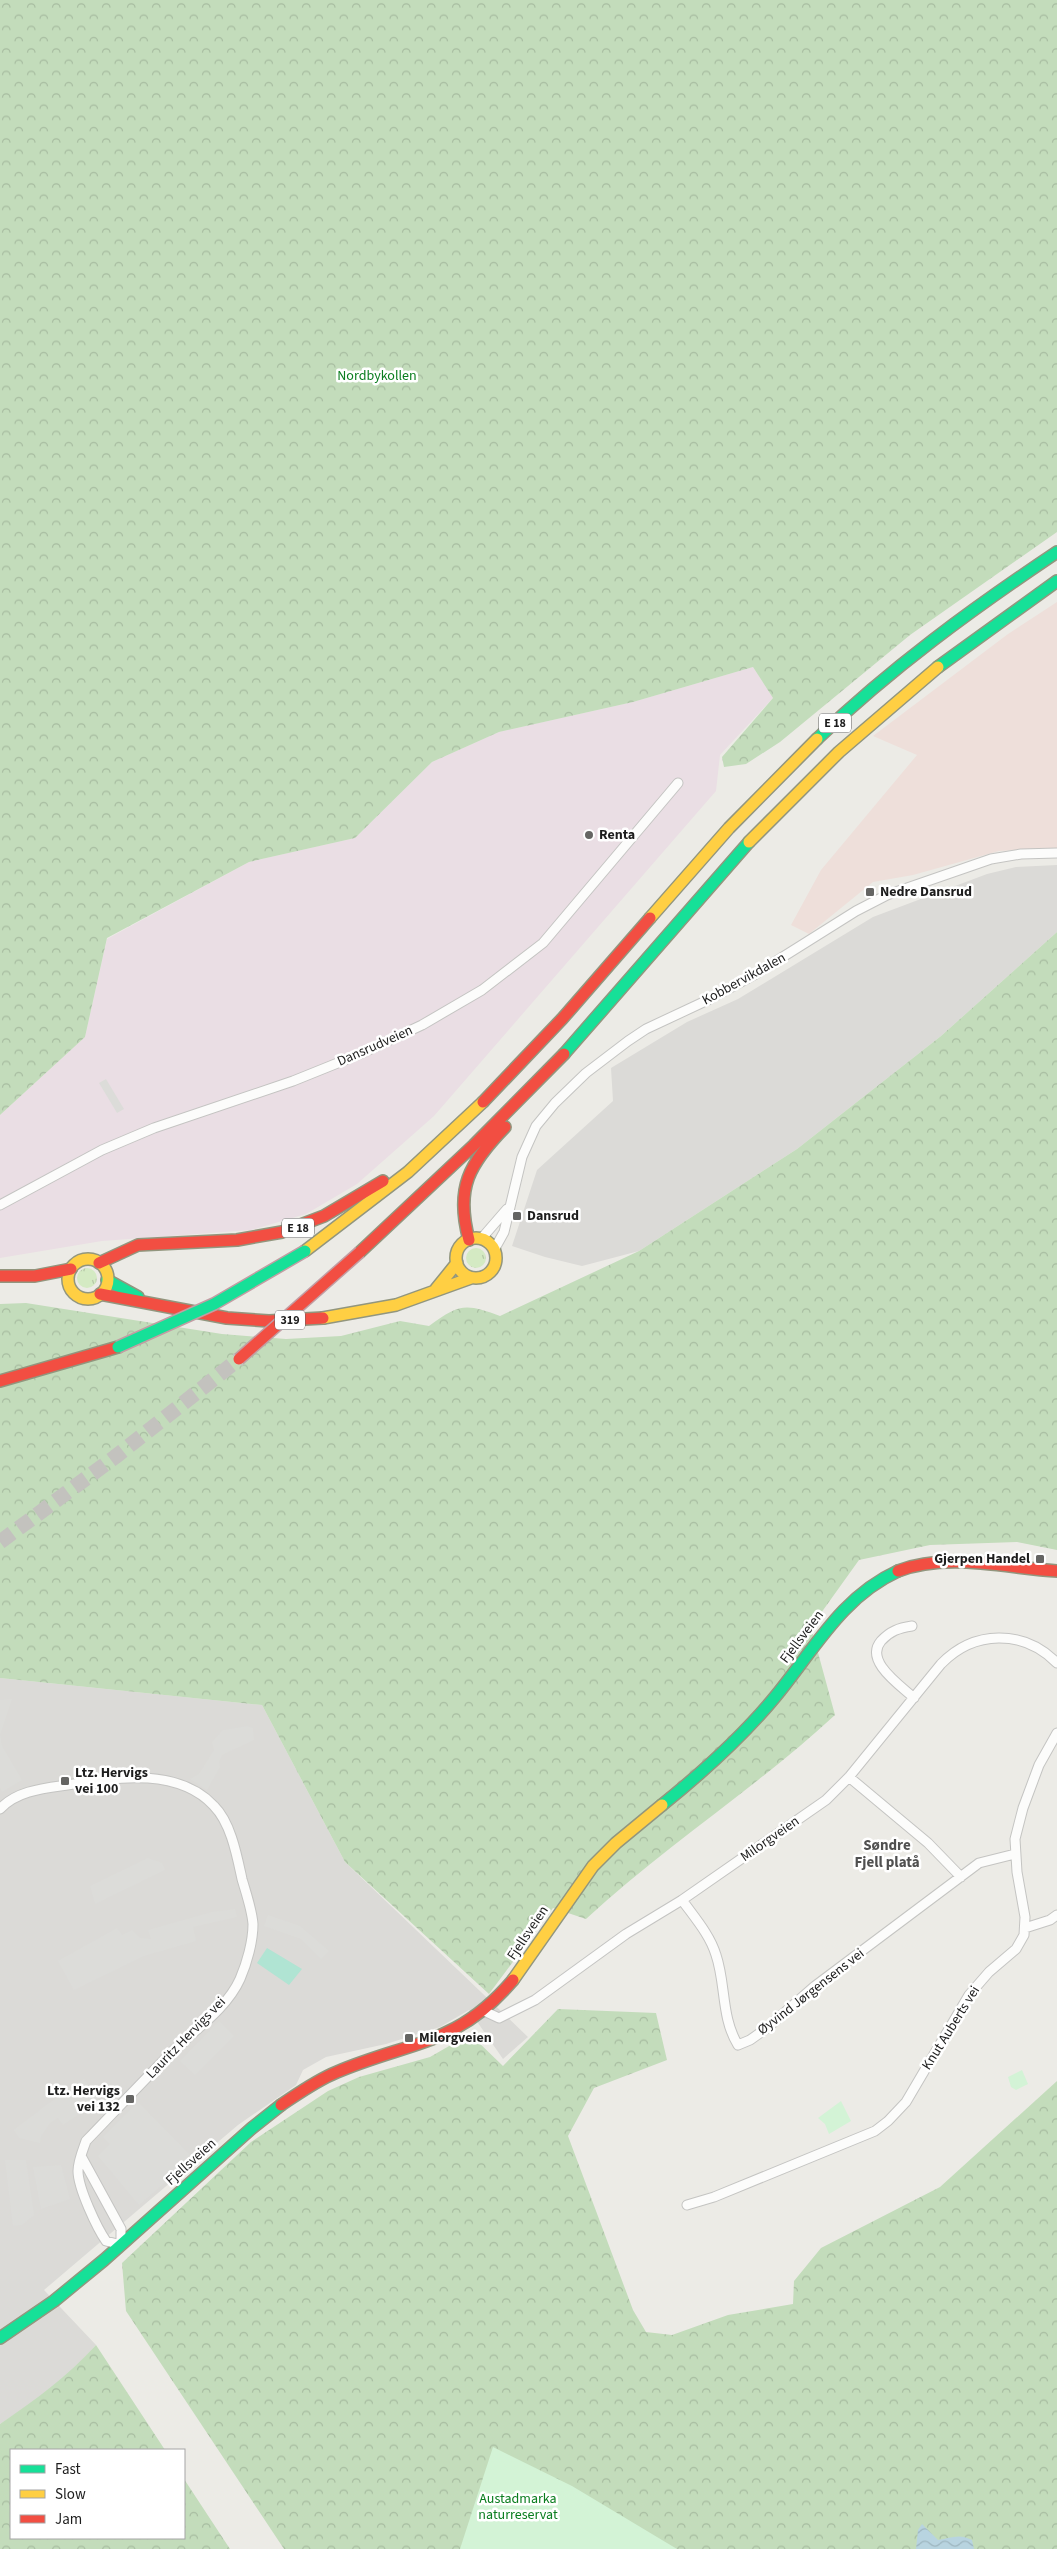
<svg xmlns="http://www.w3.org/2000/svg" width="1057" height="2549" font-family="'Source Sans 3',sans-serif">
	<defs>
		<pattern id="grass-tufts" width="24" height="20" patternUnits="userSpaceOnUse" patternTransform="scale(1.25)"><rect width="24" height="20" fill="#d4eac3"/><path d="M3 7l-1-3M5 7V3M7 7l1-3M15 17l-1-3M17 17v-4M19 17l1-3" fill="none" stroke="#b6c8a7"/></pattern>
		<pattern id="forest-crowns" width="20" height="18" patternUnits="userSpaceOnUse" patternTransform="scale(1.25)"><rect width="20" height="18" fill="#c3dcbb"/><path d="M2 6a3 3 0 1 1 6 0M12 15a3 3 0 1 1 6 0" fill="none" stroke="#a7bca0"/></pattern>
		<pattern id="water-waves" width="16" height="10" patternUnits="userSpaceOnUse" patternTransform="scale(1.25)"><rect width="16" height="10" fill="#b8d4e0"/><path d="M0 5q4-4 8 0t8 0" fill="none" stroke="#9eb6c0"/></pattern>
	</defs>
	<rect width="100%" height="100%" fill="#ecebe6"/>
	<path fill="#dbdad7" d="M1057,865V932L941,1036L797,1149L639,1251L582,1266L545,1257L512,1246L537,1170L613,1101L611,1068L687,1022L738,999L873,917L987,874L1016,867Z
		M0,1678L262,1705L345,1862L528,2037L503,2059L469,2010L440,2027L386,2044L326,2057L303,2070L296,2085L238,2125L44,2290L96,2345L72,2371L40,2398L0,2424Z"/>
	<path fill="#eedfda" d="M1057,602V848L999,851L913,875L873,882L809,934L791,925L821,870L917,755L873,736L1008,634Z"/>
	<path fill="#eadee4" d="M753,667L773,698L720,755L716,791L434,1116L357,1184L306,1214L251,1230L102,1241L0,1258V1115L85,1037L107,939L249,862L355,838L432,762L499,732L633,702Z"/>
	<path fill="url(#grass-tufts)" d="M466 1258a10 10 0 1 1 20 0a10 10 0 1 1-20 0Z
		M77 1278a10 10 0 1 1 20 0a10 10 0 1 1-20 0Z"/>
	<path fill="url(#forest-crowns)" d="M0,0H1057V532L910,635L780,742L746,764L724,767L722,757L773,698L753,667L633,702L499,732L432,762L355,838L249,862L107,938L85,1037L0,1115Z
		M1057,932V1550L1017,1542L930,1545L859,1560L811,1627L835,1715C756,1788 665,1846 586,1919L553,1908L489,1994L345,1862L262,1705L0,1678V1304L26,1303L222,1334L286,1339L341,1336L400,1321L429,1326C459,1304 465,1303 500,1316L639,1251L797,1149L941,1036Z
		M558,2009L656,2013L667,2060L594,2088L568,2136L633,2310L646,2332L672,2335L728,2315L793,2304L794,2281L821,2248L940,2187L1057,2081V2549H284L126,2311L122,2263L251,2142L328,2091L359,2077L430,2057L463,2038H474L503,2066Z
		M96,2345L165,2450H11V2538H184V2479L230,2549H0V2424C35,2400 67,2377 96,2345Z"/>
	<path fill="#d3f3d6" d="M1022,2070L1028,2084L1016,2090L1011,2087L1008,2077Z
		M841,2101L851,2121L829,2134L825,2124L818,2118Z
		M493,2447L572,2486L677,2549H460Z"/>
	<path fill="#b0e4d3" d="M267,1948L302,1969L289,1985L257,1963Z"/>
	<path fill="#dcdcd9" d="M106,1079L124,1109L117,1113L99,1083Z
		M12,1699L0,1735L2,1746L22,1780L2,1792L0,1787V1700Z
		M247,1726L253,1728L254,1740L222,1755L219,1762L220,1767L207,1790L190,1779L199,1774L214,1750L212,1742L223,1730Z
		M148,1858L162,1863L165,1870L95,1904L90,1886Z
		M235,1909L237,1917L193,1927L196,1941L144,1956L74,1990L58,1961L117,1928L122,1935L132,1930L140,1938L151,1939L148,1930L212,1912Z
		M268,1915L300,1926L329,1951L321,1959L301,1939L264,1926Z
		M219,2021L234,2036L195,2075L180,2061Z
		M84,2079L99,2100L63,2125L58,2118L50,2123L41,2136L40,2143L19,2138L14,2130L45,2106Z
		M138,2102L193,2158L139,2205L98,2156L110,2144L103,2137Z
		M5,2160H26L34,2215L22,2225L13,2226Z
		M61,2165L70,2199L41,2209L33,2167Z"/>
	<path fill="url(#water-waves)" d="M922,2524L938,2540C951,2538 959,2533 972,2540L974,2549H916L918,2530Z"/>
	<g fill="none" stroke-linecap="round" stroke-linejoin="round">
		<path stroke="#c3c2be" stroke-width="15" stroke-dasharray="15 8" stroke-linecap="butt" d="M0,1542L115,1457L239,1359"/>
		<defs>
			<path id="street" d="M0,1205L102,1150L154,1128L293,1081L360,1054L422,1025L482,990L543,943L678,783
				M481,1239L507,1209
				M494,1250L504,1232L522,1157L536,1126L555,1103L586,1073L628,1041L646,1029L710,999L754,975L856,911L887,895L991,859L1021,854L1057,853
				M912,1626C899,1628 890,1631 881,1641C864,1661 900,1685 914,1698
				M849,1777L928,1843L961,1877
				M0,1809C18,1789 49,1788 74,1784C119,1776 180,1769 214,1806C231,1823 237,1856 242,1879C246,1893 252,1910 253,1924C253,1941 247,1963 240,1979C227,2008 196,2029 173,2051C144,2080 115,2111 86,2141C83,2150 78,2161 78,2171C78,2188 97,2228 106,2241L121,2245V2229L81,2156
				M682,1900C695,1918 710,1935 716,1955C726,1984 721,2018 738,2045L750,2040L767,2028L815,1986L979,1863L1015,1854
				M1025,1928L1050,1920L1057,1915
				M484,2011L499,2018L535,2000L626,1934L682,1900L826,1800L849,1777L941,1664C974,1630 1023,1629 1057,1663
				M687,2205L714,2197L875,2131L888,2121L906,2102L969,1995L989,1972L1016,1949L1024,1935L1025,1917L1017,1872L1015,1839L1023,1808L1039,1765L1057,1733"/>
			<path id="fast" d="M938,667L1057,581
				M817,739C891,668 972,609 1057,552
				M564,1054L749,842
				M107,1280L138,1297
				M662,1805C703,1772 742,1737 775,1697C814,1650 841,1597 898,1571
				M0,2338L54,2301L104,2260L252,2128L281,2105"/>
			<path id="slow" d="M749,842L839,752L938,667
				M650,918L729,828L817,739
				M456 1258a20 20 0 1 1 40 0a20 20 0 1 1-40 0Z
				M305,1251L408,1172L483,1102
				M68 1279a20 20 0 1 1 40 0a20 20 0 1 1-40 0Z
				M436,1289L457,1263
				M323,1318L396,1305L471,1278
				M513,1980L593,1866L616,1843L662,1805"/>
			<path id="jam" d="M483,1102L562,1019L650,918
				M469,1240C455,1188 469,1164 505,1127
				M360,1252L474,1145L564,1054
				M99,1263L138,1245L237,1240L282,1232L324,1216L383,1181
				M0,1276H35L71,1269
				M100,1294L227,1318L269,1321L323,1318
				M0,1381L118,1347
				M898,1571C948,1552 1006,1568 1057,1571
				M281,2105C299,2093 317,2080 337,2072C410,2041 457,2046 513,1980"/>
		</defs>
		<use href="#street" stroke="#c4c4c2" stroke-width="11"/>
		<use href="#fast" stroke="#92967e" stroke-width="14"/>
		<use href="#slow" stroke="#92967e" stroke-width="14"/>
		<use href="#jam" stroke="#92967e" stroke-width="14"/>
		<use href="#street" stroke="#fcfcfb" stroke-width="9"/>
		<use href="#fast" stroke="#16e098" stroke-width="11"/>
		<use href="#slow" stroke="#ffcf43" stroke-width="11"/>
		<use href="#jam" stroke="#f24e42" stroke-width="11"/>
		<defs>
			<path id="fast-bridge" d="M118,1347L214,1304L305,1251"/>
			<path id="jam-bridge" d="M239,1359L360,1252"/>
		</defs>
		<use href="#fast-bridge" stroke="#c29da3" stroke-width="14" stroke-linecap="butt"/>
		<use href="#jam-bridge" stroke="#c29da3" stroke-width="14" stroke-linecap="butt"/>
		<use href="#fast-bridge" stroke="#16e098" stroke-width="11"/>
		<use href="#jam-bridge" stroke="#f24e42" stroke-width="11"/>
	</g>
	<g fill="#656563" stroke="#fff" stroke-width="2">
		<circle cx="589" cy="835" r="5"/>
		<rect x="865" y="887" width="10" height="10" rx="2.5"/>
		<rect x="512" y="1211" width="10" height="10" rx="2.5"/>
		<rect x="1035" y="1554" width="10" height="10" rx="2.5"/>
		<rect x="60" y="1776" width="10" height="10" rx="2.5"/>
		<rect x="404" y="2033" width="10" height="10" rx="2.5"/>
		<rect x="125" y="2094" width="10" height="10" rx="2.5"/>
	</g>
	<g text-anchor="middle" dominant-baseline="central" stroke-width="5" stroke-linejoin="round" paint-order="stroke">
		<g fill="#fff" stroke="#616161" stroke-width="1">
			<rect x="819" y="713.5" width="32" height="19" rx="4"/>
			<rect x="282" y="1218.5" width="32" height="19" rx="4"/>
			<rect x="275" y="1310.5" width="30" height="19" rx="4"/>
		</g>
		<g font-size="12" font-weight="bold" fill="#1d1d1d">
			<text x="835" y="723">E 18</text>
			<text x="298" y="1228">E 18</text>
			<text x="290" y="1320">319</text>
		</g>
		<g font-size="14" fill="#0a7d1f" stroke="#fff">
			<text x="377" y="376">Nordbykollen</text>
			<text x="518" y="2499">Austadmarka<tspan x="518" dy="16">naturreservat</tspan></text>
		</g>
		<g font-size="14" font-weight="bold" fill="#1d1d1d" stroke="#fff" text-anchor="start">
			<text x="599" y="835">Renta</text>
			<text x="880" y="892">Nedre Dansrud</text>
			<text x="527" y="1216">Dansrud</text>
			<text x="1030" y="1559" text-anchor="end">Gjerpen Handel</text>
			<text x="75" y="1773">Ltz. Hervigs<tspan x="75" dy="16">vei 100</tspan></text>
			<text x="419" y="2038">Milorgveien</text>
			<text x="120" y="2091" text-anchor="end">Ltz. Hervigs<tspan x="120" dy="16">vei 132</tspan></text>
		</g>
		<g font-size="14" fill="#1d1d1d" stroke="#fff">
			<text transform="translate(744 979) rotate(-29)">Kobbervikdalen</text>
			<text transform="translate(375 1046) rotate(-24)">Dansrudveien</text>
			<text transform="translate(802 1637) rotate(-53)">Fjellsveien</text>
			<text transform="translate(770 1839) rotate(-35)">Milorgveien</text>
			<text transform="translate(528 1933) rotate(-56)">Fjellsveien</text>
			<text transform="translate(811 1992) rotate(-38)">Øyvind Jørgensens vei</text>
			<text transform="translate(951 2028) rotate(-58)">Knut Auberts vei</text>
			<text transform="translate(186 2038) rotate(-46)">Lauritz Hervigs vei</text>
			<text transform="translate(191 2162) rotate(-42)">Fjellsveien</text>
		</g>
		<g font-size="15" font-weight="bold" fill="#505050" stroke="#fff">
			<text x="887" y="1845">Søndre<tspan x="887" dy="17">Fjell platå</tspan></text>
		</g>
	</g>
	<rect x="10" y="2449" width="175" height="90" fill="#ffffff" stroke="#a5a5a5"/>
	<rect x="20" y="2465" width="25" height="8" fill="#16e098" stroke="#a5a5a5"/>
	<text x="55" y="2474" font-size="15" fill="#1d1d1d">Fast</text>
	<rect x="20" y="2490" width="25" height="8" fill="#ffcf43" stroke="#a5a5a5"/>
	<text x="55" y="2499" font-size="15" fill="#1d1d1d">Slow</text>
	<rect x="20" y="2515" width="25" height="8" fill="#f24e42" stroke="#a5a5a5"/>
	<text x="55" y="2524" font-size="15" fill="#1d1d1d">Jam</text>
</svg>
